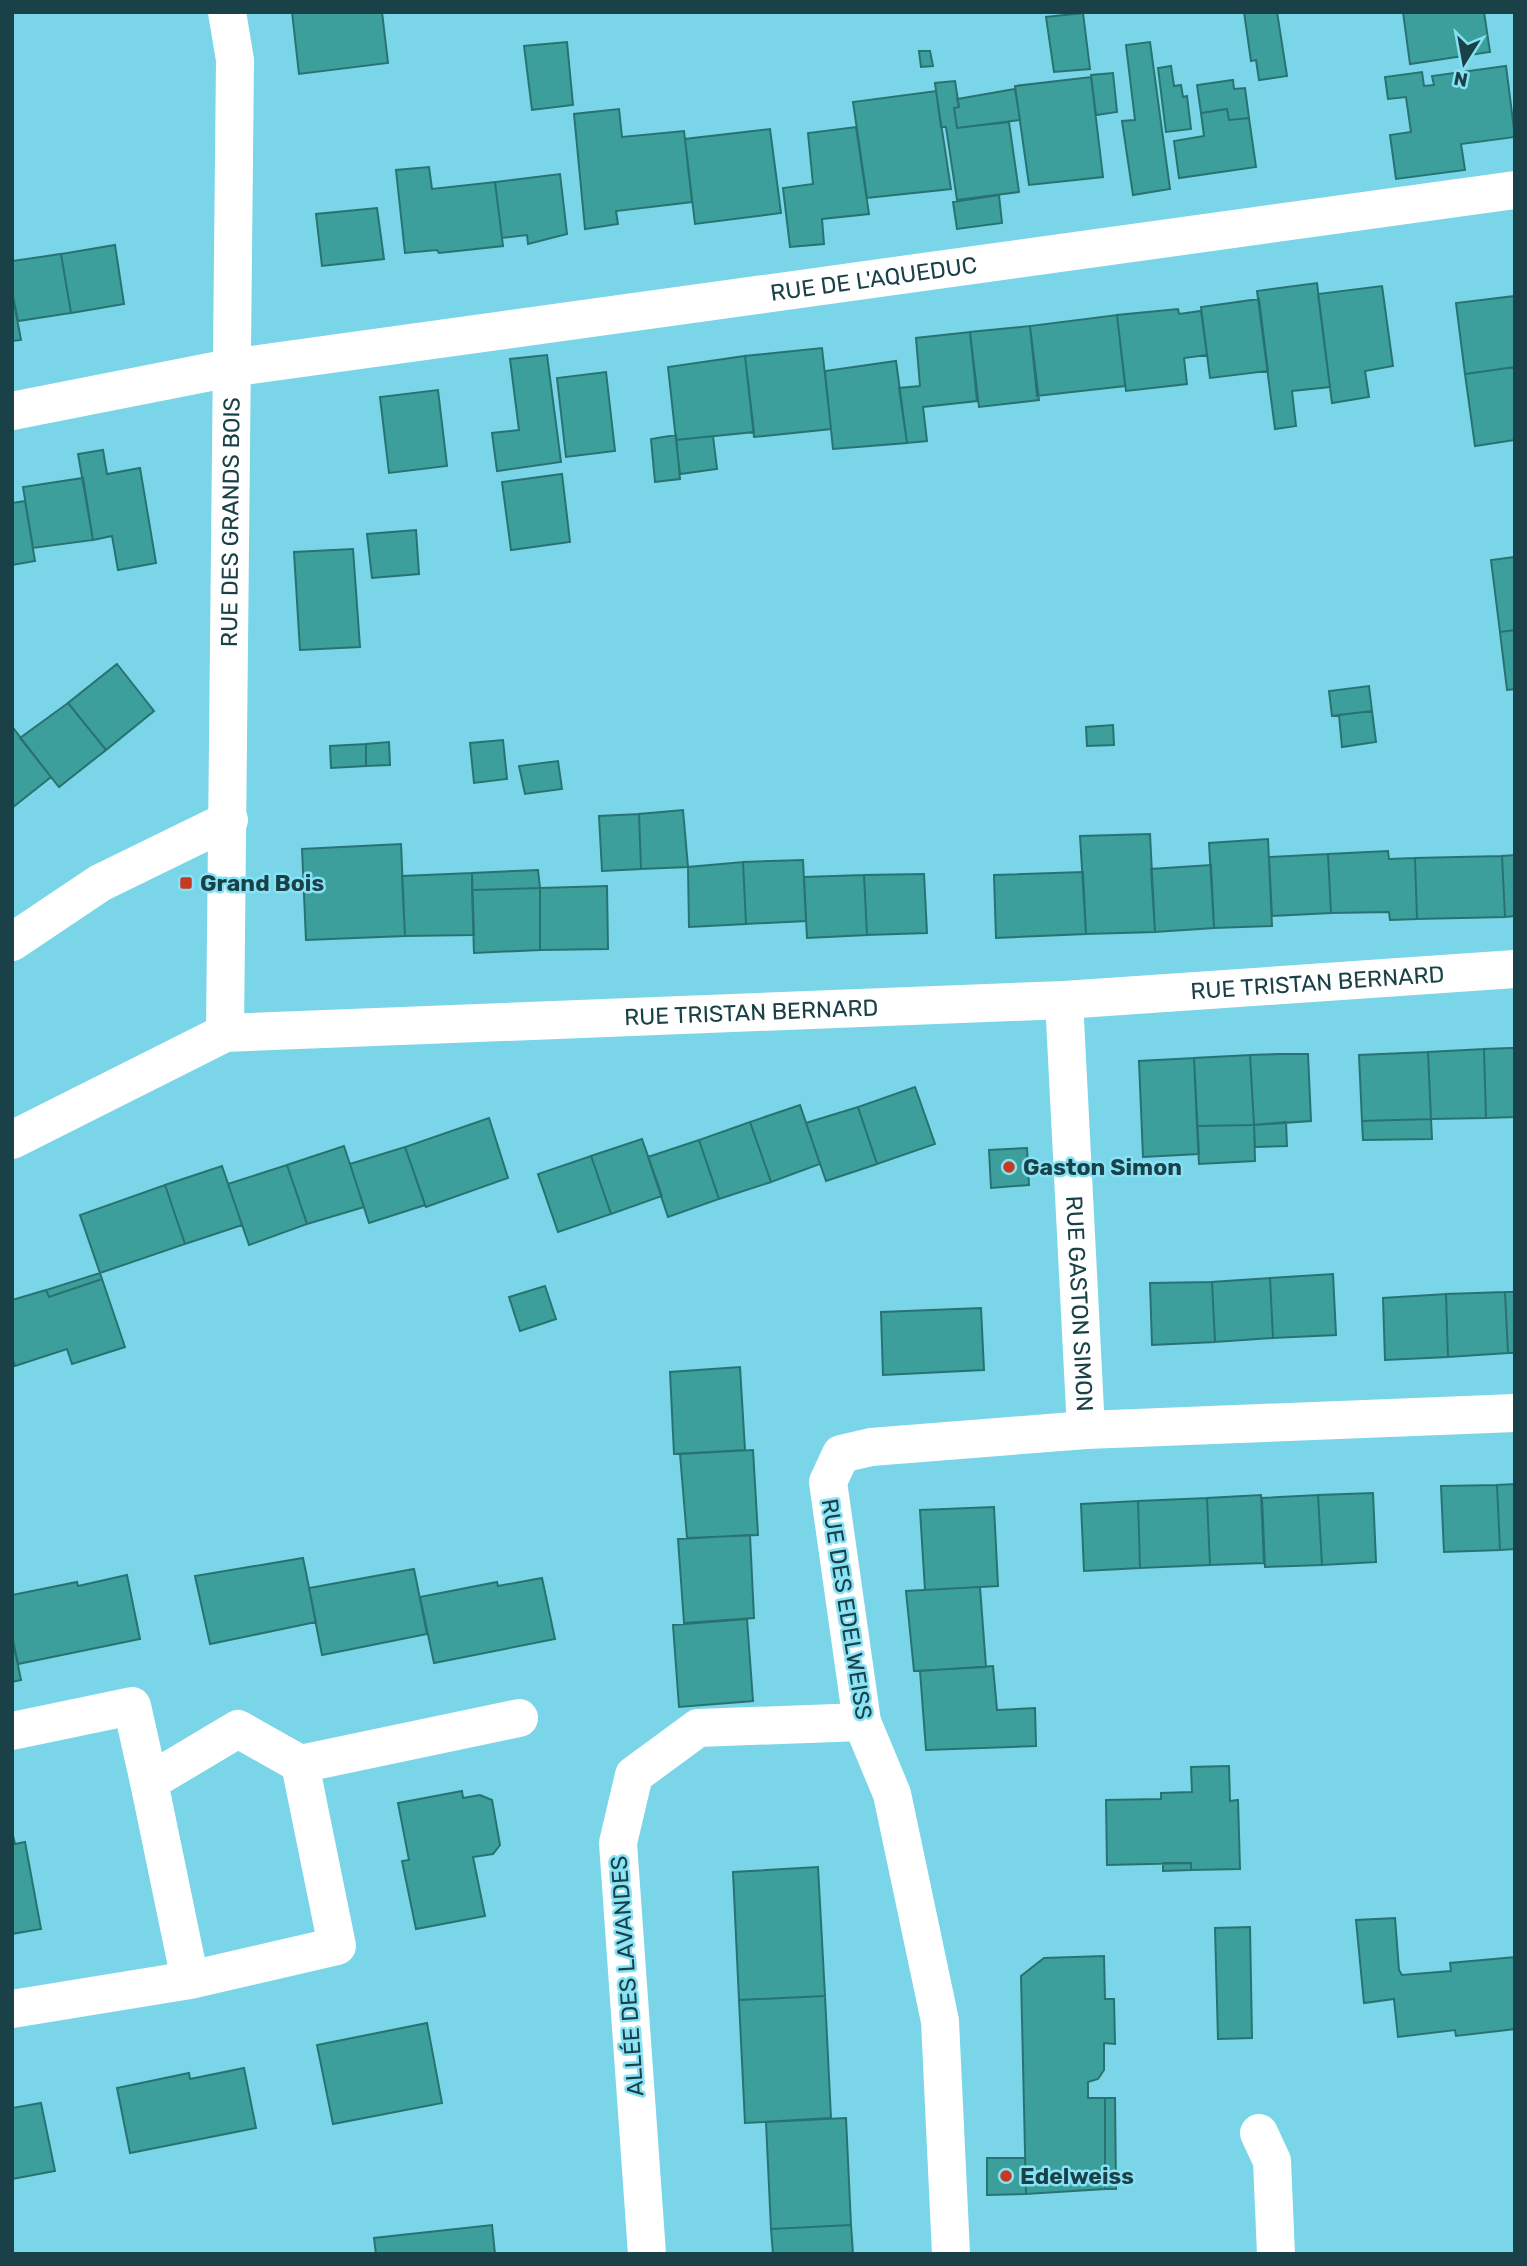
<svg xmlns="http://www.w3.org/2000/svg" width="1527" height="2266" font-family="Rubik,sans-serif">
	<rect width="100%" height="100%" fill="#79d5e7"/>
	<path fill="#3d9f9c" stroke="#287371" stroke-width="2" d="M292,12H382L388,63L299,74Z
		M1244,12H1277L1287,76L1259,80L1256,60L1251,61Z
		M1403,12H1484L1490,52L1410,64Z
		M1083,13L1090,69L1054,72L1046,17Z
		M567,42L573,105L532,110L524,46Z
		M1150,42L1170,189L1133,195L1122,121L1135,120L1126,45Z
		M919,51H930L933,66L921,67Z
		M1171,66L1174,86L1181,85L1183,97L1187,96L1191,129L1166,132L1158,68Z
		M1506,66L1515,137L1461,144L1465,170L1396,179L1390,135L1411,132L1406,97L1388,99L1385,77L1422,72L1424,86L1434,85L1432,76Z
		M1113,73L1117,112L1096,115L1091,75Z
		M1091,77L1103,177L1029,185L1015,86Z
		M1233,80L1234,89L1245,88L1249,118L1229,120L1227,109L1201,113L1197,85Z
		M955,81L959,107L954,108L957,128L1009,122L1019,192L957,200L946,127H941L935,83Z
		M1015,89L1020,120L957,128L954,108L959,107L957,99Z
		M936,91L951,189L867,198L853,102Z
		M619,109L622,137L684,131L692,202L616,211L618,224L585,229L574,114Z
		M1227,109L1229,120L1249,118L1256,167L1179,178L1174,141L1204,136L1201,113Z
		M856,127L869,214L822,219L824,244L790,247L783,188L813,184L808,133Z
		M770,129L781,213L695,224L685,139Z
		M429,167L432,189L495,182L503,246L439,253L437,250L405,253L396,170Z
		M560,174L567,234L528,244L527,235L502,238L495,182Z
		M999,195L1002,223L957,229L953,202Z
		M377,208L384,259L322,266L316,214Z
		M115,245L124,304L71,313L61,254Z
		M61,254L71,313L18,321L12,292V261Z
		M1317,283L1330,387L1292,391L1296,426L1275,429L1257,291Z
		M1382,286L1393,366L1365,371L1369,397L1332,403L1318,294Z
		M12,292L21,340L12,341Z
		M1515,296V367L1465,374L1456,303Z
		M1259,299L1268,371L1210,378L1201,307Z
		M1178,309L1179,314L1201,311L1207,355L1184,358L1187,384L1126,391L1117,315Z
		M1117,315L1125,386L1037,396L1030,326Z
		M1030,326L1039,400L979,407L970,332Z
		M970,332L977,401L923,407L927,441L907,443L899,388L920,386L916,338Z
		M822,348L831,429L754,437L745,356Z
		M547,355L561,462L497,471L492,433L519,430L510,359Z
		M745,356L754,432L676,440L668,367Z
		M896,361L907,443L833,449L825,371Z
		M1515,367V440L1475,446L1465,374Z
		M606,372L615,451L566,457L557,378Z
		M438,390L447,466L389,473L380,397Z
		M676,435L680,479L655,482L651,439Z
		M713,436L717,469L680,474L676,440Z
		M103,450L107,474L140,468L156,563L118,570L112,536L93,540L78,454Z
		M562,474L570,542L511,550L502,482Z
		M83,478L93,540L33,548L23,487Z
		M25,501L35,561L12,565V503Z
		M416,530L419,574L372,578L367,534Z
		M353,549L360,647L300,650L294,552Z
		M1515,557V630L1500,632L1491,560Z
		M1515,630V689L1507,690L1500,632Z
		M117,664L154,711L106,750L68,703Z
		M1369,686L1372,711L1332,716L1329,691Z
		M68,703L106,750L59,787L20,738Z
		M1372,711L1376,742L1342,747L1339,715Z
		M1113,725L1114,745L1087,746L1086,727Z
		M14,729L51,777L12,808V730Z
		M503,740L507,779L474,783L470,743Z
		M389,742L390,765L366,766V744Z
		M366,744V766L331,768L330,746Z
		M558,761L562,789L525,794L519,766Z
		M683,810L688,867L641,869L639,814Z
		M639,814L641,869L602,871L599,816Z
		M1150,834L1155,932L1086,934L1080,836Z
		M1268,839L1272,926L1214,928L1209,843Z
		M401,844L405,936L306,940L302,849Z
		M1388,851L1389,859L1415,858L1417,919L1390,920L1389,912L1331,913L1328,854Z
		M1328,854L1331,913L1272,916L1269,857Z
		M1515,855V916L1505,917L1502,856Z
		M1502,856L1505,917L1417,919L1415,858Z
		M803,860L806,921L746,924L743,862Z
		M743,862L746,924L689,927L688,867Z
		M1211,865L1214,928L1155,932L1151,869Z
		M538,870L540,888L472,890V873Z
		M1083,872L1086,934L996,938L994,875Z
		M472,873L474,935L405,936L402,876Z
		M924,874L927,933L867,935L864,875Z
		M864,875L867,935L807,938L804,877Z
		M607,886L608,949L540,950V888Z
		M540,888V950L474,953L472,890Z
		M1511,1048H1515V1117L1486,1118L1484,1049Z
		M1484,1049L1486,1118L1431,1119L1428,1052Z
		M1428,1052L1431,1119L1362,1121L1359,1055Z
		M1280,1054H1308L1311,1121L1254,1125L1250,1055Z
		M1250,1055L1254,1125L1197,1126L1194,1058Z
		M1194,1058L1199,1154L1143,1157L1139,1061Z
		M915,1087L935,1144L877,1164L858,1107Z
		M800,1105L820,1164L771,1182L750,1122Z
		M858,1107L877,1164L826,1181L806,1123Z
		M489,1118L508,1178L426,1207L405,1147Z
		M1431,1119L1432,1139L1363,1140L1362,1121Z
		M750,1122L771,1182L719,1199L699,1140Z
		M1286,1122L1287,1146L1255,1147L1254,1125Z
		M1254,1125L1255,1161L1199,1164L1197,1126Z
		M642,1139L662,1196L611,1214L591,1156Z
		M699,1140L719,1199L668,1217L648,1157Z
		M344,1146L364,1207L307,1224L287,1165Z
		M405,1147L425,1205L369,1223L350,1164Z
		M1027,1148L1029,1185L991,1188L989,1150Z
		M591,1156L611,1214L558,1232L538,1174Z
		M287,1165L307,1224L249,1245L228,1184Z
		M222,1166L242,1225L185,1244L165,1185Z
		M165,1185L185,1244L100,1273L80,1215Z
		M100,1273L102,1279L49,1297L46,1290Z
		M1333,1274L1336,1335L1273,1338L1270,1278Z
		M1270,1278L1273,1338L1215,1342L1212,1282Z
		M102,1279L125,1347L72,1364L67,1349L15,1366L12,1357V1300L46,1290L49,1297Z
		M1212,1282L1215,1342L1152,1345L1150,1283Z
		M545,1286L556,1319L520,1331L509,1297Z
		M1505,1292L1508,1353L1448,1357L1446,1294Z
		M1505,1292H1515V1353H1508Z
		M1446,1294L1448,1357L1385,1360L1383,1298Z
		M981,1308L984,1370L883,1375L881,1312Z
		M740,1367L745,1450L674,1454L670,1372Z
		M753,1450L758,1535L687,1538L680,1454Z
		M1515,1484V1549L1500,1550L1497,1485Z
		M1497,1485L1500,1550L1444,1552L1441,1486Z
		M1373,1493L1376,1562L1322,1565L1318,1495Z
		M1261,1495L1264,1563L1210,1565L1207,1498Z
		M1318,1495L1322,1565L1265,1567L1262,1498Z
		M1207,1498L1210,1565L1140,1568L1138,1501Z
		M1138,1501L1140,1568L1084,1571L1081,1504Z
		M994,1507L998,1586L925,1590L920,1510Z
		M750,1535L754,1618L684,1623L678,1539Z
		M303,1558L316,1622L210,1644L195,1576Z
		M414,1569L427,1634L322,1655L309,1588Z
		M127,1575L140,1639L18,1664L12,1636V1595L77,1582L78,1586Z
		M542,1578L555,1639L434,1663L420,1597L497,1582L498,1586Z
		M980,1587L986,1667L914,1671L906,1591Z
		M747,1619L753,1701L679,1707L673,1625Z
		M12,1636L21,1680L12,1682Z
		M993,1666L997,1710L1035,1708L1036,1746L926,1750L920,1671Z
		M1229,1766L1230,1801L1238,1800L1240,1869L1191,1870V1863L1107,1865L1106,1800L1161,1799V1793L1192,1792L1191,1767Z
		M462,1791L463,1798L480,1795L492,1800L500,1845L493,1854L473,1857L485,1916L416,1929L402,1861L409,1860L398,1803Z
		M12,1832L15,1844L25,1842L41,1929L12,1934Z
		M1163,1863H1191V1870L1163,1871Z
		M818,1867L825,1996L739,2000L733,1872Z
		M1395,1918L1399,1970L1402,1975L1451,1971L1450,1963L1515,1957V2029L1456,2036L1455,2030L1398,2037L1394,1999L1364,2003L1356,1920Z
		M1250,1927L1252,2038L1218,2039L1215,1928Z
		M1104,1956L1105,1999H1114L1115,2044L1104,2043V2070L1098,2079L1088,2082V2098H1105V2189L1026,2194L1021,1976L1044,1958Z
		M825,1996L831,2118L745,2123L739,2000Z
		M427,2023L442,2103L333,2124L317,2045Z
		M244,2068L256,2128L130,2153L117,2088L189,2073L190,2079Z
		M1105,2098H1115L1116,2189H1105Z
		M41,2103L55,2171L12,2179V2108Z
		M846,2118L851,2225L771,2229L766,2122Z
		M987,2158H1025L1026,2194L987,2195Z
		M492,2225L495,2254H376L374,2238Z
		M851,2225L853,2254H773L771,2229Z"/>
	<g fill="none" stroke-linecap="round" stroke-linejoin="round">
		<g stroke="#fff" stroke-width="38">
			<path id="s1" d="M12,411L230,368L1515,190"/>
			<path d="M12,942L100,883L229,820"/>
			<path id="s2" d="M1064,1000L1086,1430L1515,1413"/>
			<path id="s3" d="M225,1033L235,60L227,12"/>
			<path id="s4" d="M12,1140L225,1033L1064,1000L1515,969"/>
			<path d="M12,1731L132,1706L149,1782"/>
			<path d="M300,1764L519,1718"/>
			<path d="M12,2009L190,1980L337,1946L300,1764L238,1729L149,1782L190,1980"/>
			<path d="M1259,2133L1272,2161L1276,2254"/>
			<path d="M647,2254L618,1843L634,1775L698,1728L862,1722"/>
			<path d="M951,2254L940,2021L892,1794L862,1722L828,1482L841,1454L871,1447L1086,1430"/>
		</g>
	</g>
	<g fill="#c53a23" stroke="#86e2f4" stroke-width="2.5">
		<rect x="179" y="876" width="14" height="14" rx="3.5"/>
		<circle cx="1009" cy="1167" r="7"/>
		<circle cx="1006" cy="2176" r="7"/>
	</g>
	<g text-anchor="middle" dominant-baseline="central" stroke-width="5" stroke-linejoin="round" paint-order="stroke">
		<g font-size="23" fill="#1a4148" stroke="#86e2f4">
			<text stroke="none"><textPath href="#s1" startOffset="872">RUE DE L'AQUEDUC</textPath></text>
			<text stroke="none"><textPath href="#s3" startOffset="511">RUE DES GRANDS BOIS</textPath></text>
			<text stroke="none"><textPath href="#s4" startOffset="1332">RUE TRISTAN BERNARD</textPath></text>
			<text stroke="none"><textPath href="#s4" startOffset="765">RUE TRISTAN BERNARD</textPath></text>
			<text stroke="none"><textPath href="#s2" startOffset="304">RUE GASTON SIMON</textPath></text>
			<text transform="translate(847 1609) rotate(81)">RUE DES EDELWEISS</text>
			<text transform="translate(627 1976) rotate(-94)">ALLÉE DES LAVANDES</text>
		</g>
		<g font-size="23" font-weight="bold" fill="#1a4148" stroke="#86e2f4" text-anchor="start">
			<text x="200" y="883">Grand Bois</text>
			<text x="1023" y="1167">Gaston Simon</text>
			<text x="1020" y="2176">Edelweiss</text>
		</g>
	</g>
	<rect width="1527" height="2266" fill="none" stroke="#1a4148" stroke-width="28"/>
	<g transform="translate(1464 63) rotate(191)" stroke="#86e2f4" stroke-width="5" paint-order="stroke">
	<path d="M0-5L12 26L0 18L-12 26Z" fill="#1a4148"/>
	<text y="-10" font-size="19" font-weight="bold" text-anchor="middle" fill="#1a4148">N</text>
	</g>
</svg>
